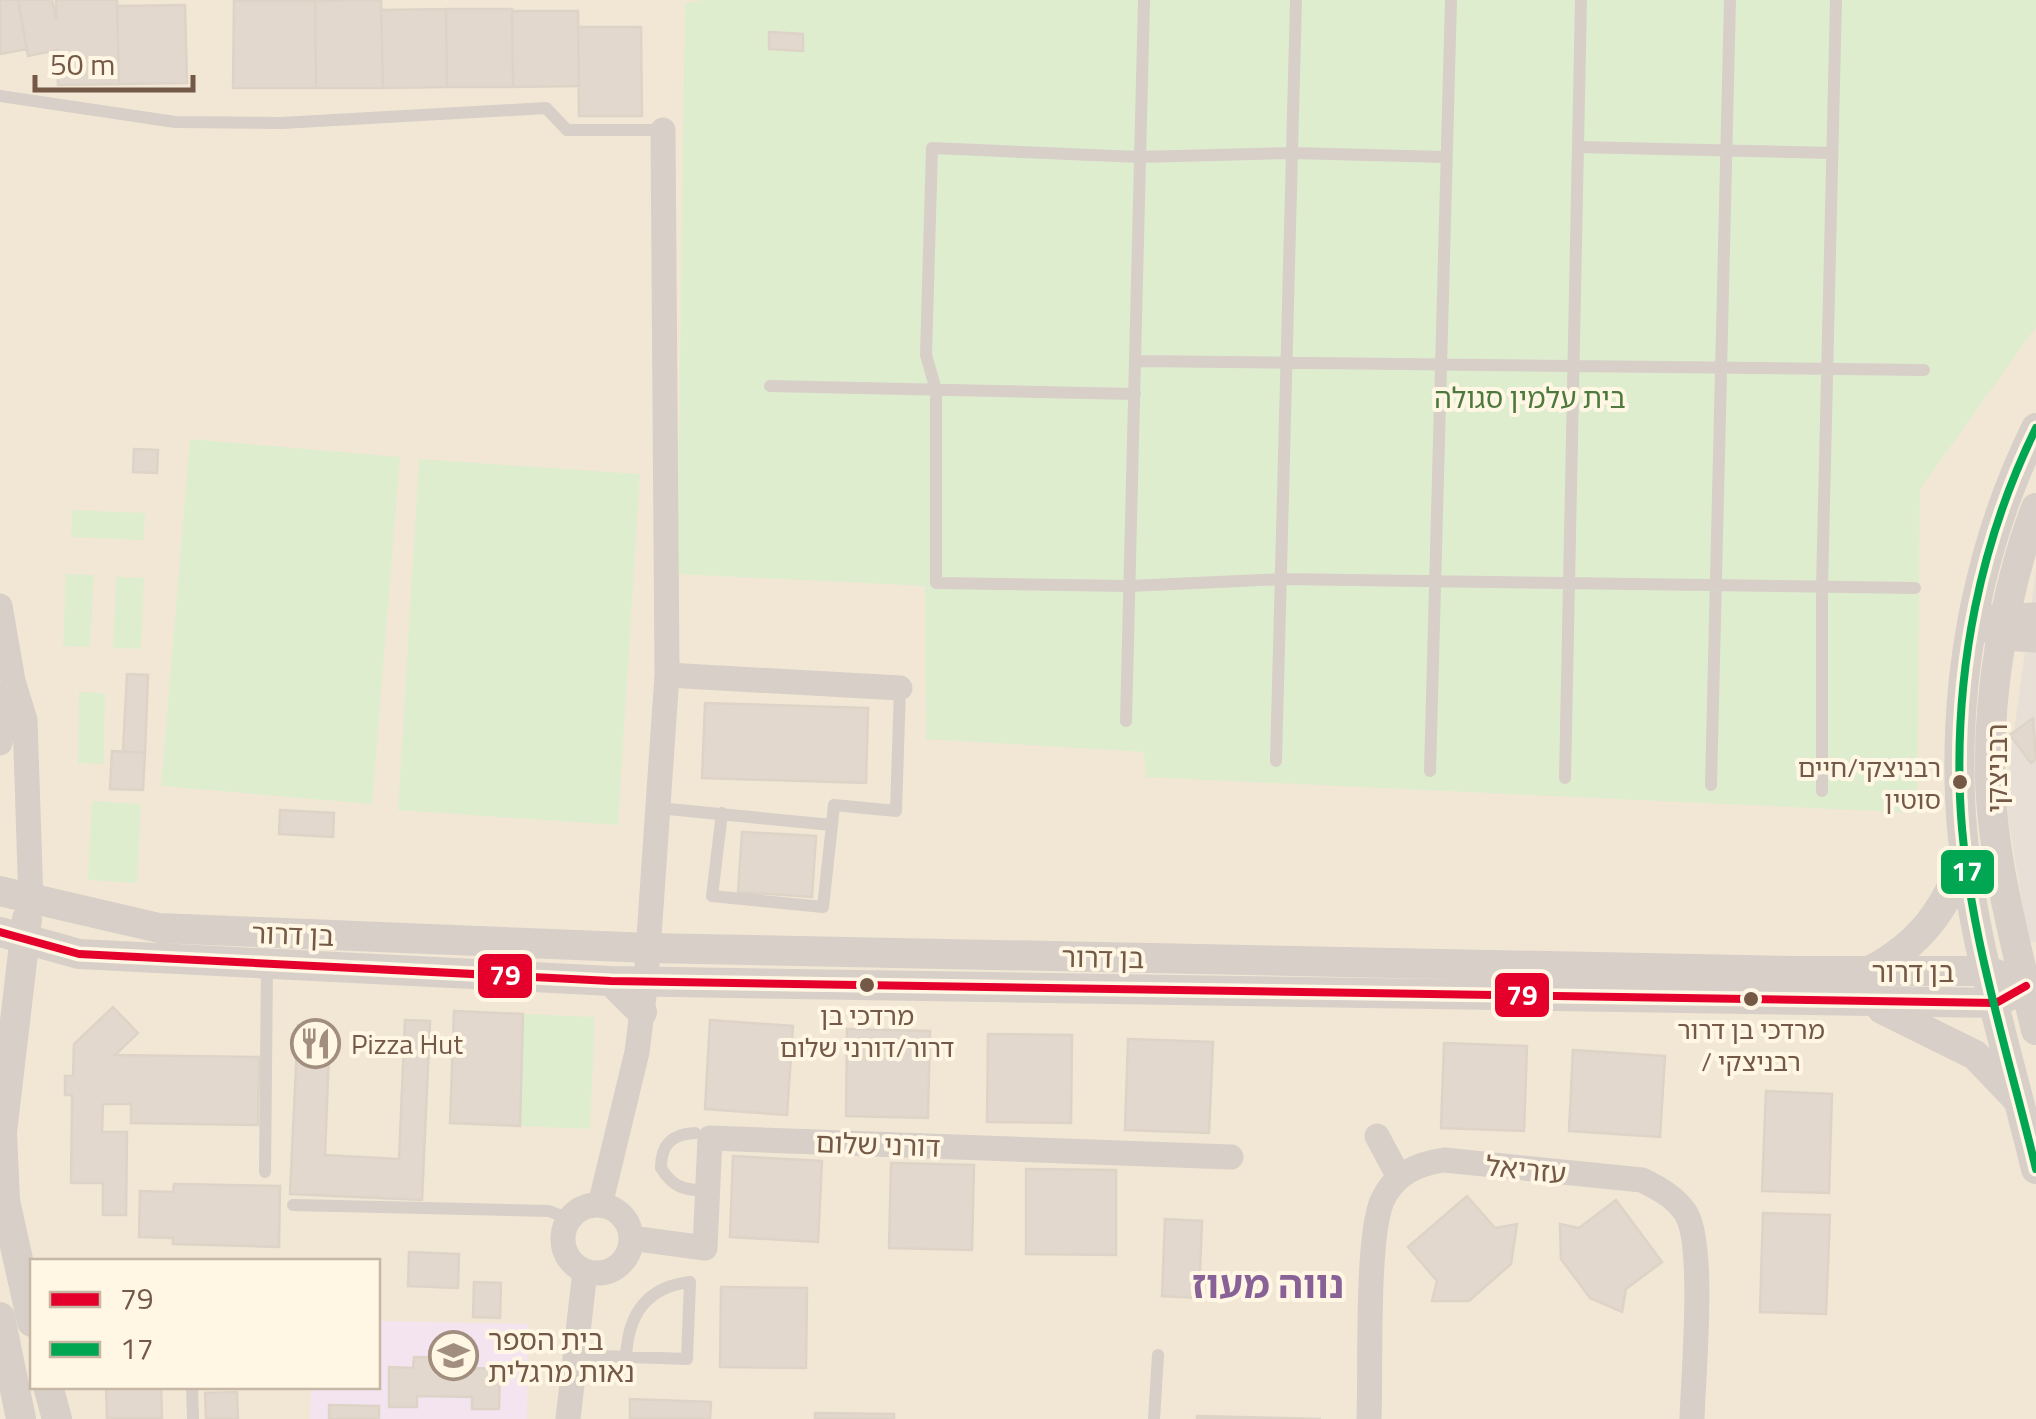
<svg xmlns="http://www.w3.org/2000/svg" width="2036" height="1419" font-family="'Titillium Web','Noto Sans Hebrew',sans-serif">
	<rect width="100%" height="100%" fill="#f6f0e5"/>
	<path fill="#f2e7d4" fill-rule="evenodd" d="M0,0H2036V1419H0ZM32,1262H378V1386H32Z"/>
	<path fill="#e8e0d6" d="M2036,571V942L2028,941L2005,798Z"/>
	<path fill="#f3e4f0" d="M378,1321L528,1324L527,1419H310L311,1387L378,1386Z"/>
	<path fill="#dfedcf" d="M704,0H2036V327L1920,489L1917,813L1146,777L1144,752L926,739L925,586L677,574L685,3Z
		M190,439L400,457L372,804L161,786Z
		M419,459L640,474L618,825L398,810Z
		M72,510L145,513L144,540L71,537Z
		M66,574L94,575L90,647L63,646Z
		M116,577L144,578L141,649L113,648Z
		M79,692L105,693L104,764L78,763Z
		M92,801L141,804L137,883L88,880Z
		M454,1011L595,1017L590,1129L450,1123Z"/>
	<path fill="#e2d8cd" stroke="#ded3c7" stroke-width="2.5" d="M0,0H18L27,49L0,54Z
		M18,0H52L56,20V0H117L119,84L58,85L57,50L28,56Z
		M381,0L383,88H316L315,1Z
		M234,1H315L316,88H233Z
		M185,5L187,83L119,84L117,6Z
		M446,9L447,87L383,88L381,10Z
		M446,9H512L513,87H447Z
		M512,11H578L579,86L513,87Z
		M578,27H641L642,116H579Z
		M769,32L803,34V51L769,49Z
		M134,449L158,450L157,473L133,472Z
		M127,674L148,675L145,753L123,752Z
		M705,703L868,708L866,783L702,778Z
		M2033,718L2036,759L2031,763L2010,735Z
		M112,751L145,753L143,790L110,789Z
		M280,810L334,813L333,837L279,834Z
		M742,832L816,836L812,897L738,892Z
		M113,1007L138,1033L115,1055L259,1057L258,1125L131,1123V1104H103L102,1132H127L126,1215H103V1183H71L72,1095H65V1076H73L74,1044Z
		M454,1011L523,1014L520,1126L450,1123Z
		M405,1020L430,1021L422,1200L290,1194L298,1025L330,1027L325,1155L399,1159Z
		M710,1020L793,1026L787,1115L705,1109Z
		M847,1029L930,1031L928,1118L846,1116Z
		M988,1034L1072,1035L1071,1123L987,1122Z
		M1128,1039L1213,1042L1209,1133L1125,1130Z
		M1444,1043L1527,1046L1524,1131L1441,1128Z
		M1573,1050L1665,1056L1660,1137L1569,1131Z
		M1766,1091L1832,1094L1829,1193L1762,1191Z
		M733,1156L822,1161L818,1242L730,1237Z
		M891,1163L974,1165L972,1250L889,1248Z
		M1026,1169L1116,1170V1255L1026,1254Z
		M174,1184L280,1186L279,1247L173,1244V1238L139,1237L140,1191L173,1192Z
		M1467,1196L1495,1228L1517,1224L1511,1264L1469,1301H1432L1437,1281L1408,1247Z
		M1616,1200L1662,1262L1626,1289L1622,1312L1590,1298L1561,1259L1560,1224L1579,1228Z
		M1763,1213L1830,1215L1826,1314L1760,1312Z
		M1165,1219L1202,1221L1199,1298L1162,1296Z
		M409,1252L459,1254L458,1288L408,1286Z
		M474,1282L501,1283L500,1318L473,1317Z
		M721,1287L807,1288L806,1368L720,1367Z
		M414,1357L470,1359V1368L500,1369L499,1409H472V1397L417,1396V1407H389V1367L413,1368Z
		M106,1386H161L162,1418H107Z
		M237,1392L238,1419H206L205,1393Z
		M630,1399L711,1402L710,1419H630Z
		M329,1405L379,1406V1419H329Z
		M815,1413L894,1414V1419H815Z
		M1197,1416L1321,1419H1197Z"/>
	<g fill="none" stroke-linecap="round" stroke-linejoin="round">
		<path stroke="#d7cfc8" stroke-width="12" d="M0,96L175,122L282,123L546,108L567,130H663
			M1578,147L1832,153
			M1446,157L1292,153L1139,157L932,148L926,355L936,390V583L1129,586L1281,579L1915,588
			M1136,361L1924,370
			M770,386L1135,394
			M1126,721L1144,0
			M1276,761L1296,0
			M1430,771L1451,0
			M1565,778L1581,0
			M1711,785L1730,0
			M1822,791V587L1836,0
			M658,808L832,825L823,907L712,896L722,813
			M832,825L834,805L896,811L900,688
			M695,1133C672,1134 661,1144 661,1168C673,1188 685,1190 708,1191
			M265,1172L267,966
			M293,1205L549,1211L569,1219
			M575,1355L687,1359L690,1282C646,1287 628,1315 626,1357
			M192,1386L193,1419
			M1154,1419L1158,1355"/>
		<path stroke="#d7cfc8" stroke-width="25" d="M663,130L667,675
			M0,606L13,681L25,720L31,901
			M1990,617L2036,615
			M1984,628L2002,638L2036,640
			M0,743L12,686
			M1377,1136L1399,1177
			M600,1205L637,1052L646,980L667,675L900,688
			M563 1239a34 34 0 1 1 68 0a34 34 0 1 1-68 0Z
			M631,1238L705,1248L710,1138L1231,1157
			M568,1419L585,1271
			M1369,1419C1371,1371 1366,1240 1382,1201C1394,1174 1417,1164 1444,1160L1642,1180C1658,1188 1674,1196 1685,1212C1706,1241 1693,1378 1692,1419"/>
		<path stroke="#d7cfc8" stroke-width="30" d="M2036,428C1980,542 1955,669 1960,797C1965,922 2007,1048 2036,1169
			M2036,508C2005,589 1988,693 1990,780C1993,863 2017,949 2036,1030
			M0,891L159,928L650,948L1793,971H1988L2026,986
			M27,919L2,1132L5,1201L32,1322
			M0,932L79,954L611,981L1996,1003L2026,986
			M1871,970C1921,944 1947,907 1965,855
			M611,981L642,1012
			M1882,1009L1975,1055L2016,1098
			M0,1317L21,1419
			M48,1386L57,1419"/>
		<defs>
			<path id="bus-1" d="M0,932L79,954L611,981L1996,1003L2026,986"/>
			<path id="bus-2" d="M2036,428C1980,542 1955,669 1960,797C1965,922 2007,1048 2036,1169"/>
		</defs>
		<use href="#bus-1" stroke="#fff6e4" stroke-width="15"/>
		<use href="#bus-2" stroke="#fff6e4" stroke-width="15"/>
		<use href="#bus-1" stroke="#e4002b" stroke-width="8"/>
		<use href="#bus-2" stroke="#00a651" stroke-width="8"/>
	</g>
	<defs>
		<symbol id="restaurant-ring" viewBox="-11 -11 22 22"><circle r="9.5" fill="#fff6e4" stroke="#a18e7e" stroke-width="1.5"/><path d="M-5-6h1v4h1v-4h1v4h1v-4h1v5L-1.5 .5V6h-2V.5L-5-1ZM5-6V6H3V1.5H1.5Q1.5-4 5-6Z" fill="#a18e7e"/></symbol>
		<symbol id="school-ring" viewBox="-11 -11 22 22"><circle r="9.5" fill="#fff6e4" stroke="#a18e7e" stroke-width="1.5"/><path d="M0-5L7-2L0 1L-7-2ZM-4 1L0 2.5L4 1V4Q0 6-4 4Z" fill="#a18e7e"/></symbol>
	</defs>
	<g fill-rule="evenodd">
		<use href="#restaurant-ring" x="288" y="1016" width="55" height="55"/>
		<use href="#school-ring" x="426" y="1328" width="55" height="55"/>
	</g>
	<g fill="#735946" stroke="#fff6e4" stroke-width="4">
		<circle cx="1960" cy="782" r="9"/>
		<circle cx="867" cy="985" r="9"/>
		<circle cx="1751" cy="999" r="9"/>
	</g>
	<g text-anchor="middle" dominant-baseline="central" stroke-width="8" stroke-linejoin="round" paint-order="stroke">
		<g font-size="26" fill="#735946" stroke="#fff6e4">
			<text x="1941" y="767" text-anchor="end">רבניצקי/חיים<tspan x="1941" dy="32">סוטין</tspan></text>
			<text x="867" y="1015">מרדכי בן<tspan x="867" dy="32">דרור/דורני שלום</tspan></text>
			<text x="1751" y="1029">מרדכי בן דרור<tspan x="1751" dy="32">/ רבניצקי</tspan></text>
		</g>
		<g font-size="28" fill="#4c793d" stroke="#fff6e4">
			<text x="1530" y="397">בית עלמין סגולה</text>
		</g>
		<g font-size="28" fill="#735946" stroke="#fff6e4">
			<text transform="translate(1996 768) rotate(-90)">רבניצקי</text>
			<text transform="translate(293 934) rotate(2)">בן דרור</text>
			<text transform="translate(1103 957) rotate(1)">בן דרור</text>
			<text x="1913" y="971">בן דרור</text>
			<text transform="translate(878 1144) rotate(2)">דורני שלום</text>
			<text transform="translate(1526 1169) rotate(6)">עזריאל</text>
		</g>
		<g font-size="28" fill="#735946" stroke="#fff6e4" text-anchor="start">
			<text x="351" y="1043">Pizza Hut</text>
			<text x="488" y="1339">בית הספר<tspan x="488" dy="32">נאות מרגלית</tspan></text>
		</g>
		<g font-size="38" font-weight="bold" fill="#886197" stroke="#fff6e4">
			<text x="1268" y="1284">נווה מעוז</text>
		</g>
	</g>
	<g stroke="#fff6e4" stroke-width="4">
		<rect x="1939" y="848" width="57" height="48" rx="10" fill="#00a651"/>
		<rect x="476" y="952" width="58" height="48" rx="10" fill="#e4002b"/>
		<rect x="1493" y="971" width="58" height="48" rx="10" fill="#e4002b"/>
	</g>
	<g font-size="28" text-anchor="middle" font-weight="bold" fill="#fff">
		<text x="1967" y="881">17</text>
		<text x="505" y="985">79</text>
		<text x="1522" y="1005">79</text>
	</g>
	<rect x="30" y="1259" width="350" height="130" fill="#fff6e4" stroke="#c7b7a5" stroke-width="2.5"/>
	<rect x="50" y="1292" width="50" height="15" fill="#e4002b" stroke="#c7b7a5" stroke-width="2.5"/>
	<text x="120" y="1309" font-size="30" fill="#735946">79</text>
	<rect x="50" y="1342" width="50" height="15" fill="#00a651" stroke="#c7b7a5" stroke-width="2.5"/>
	<text x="120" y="1359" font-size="30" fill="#735946">17</text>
	<path d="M35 75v15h158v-15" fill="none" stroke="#735946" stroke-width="5"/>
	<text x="50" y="75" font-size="30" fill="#735946" stroke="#fff6e4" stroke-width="8" paint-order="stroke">50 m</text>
</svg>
